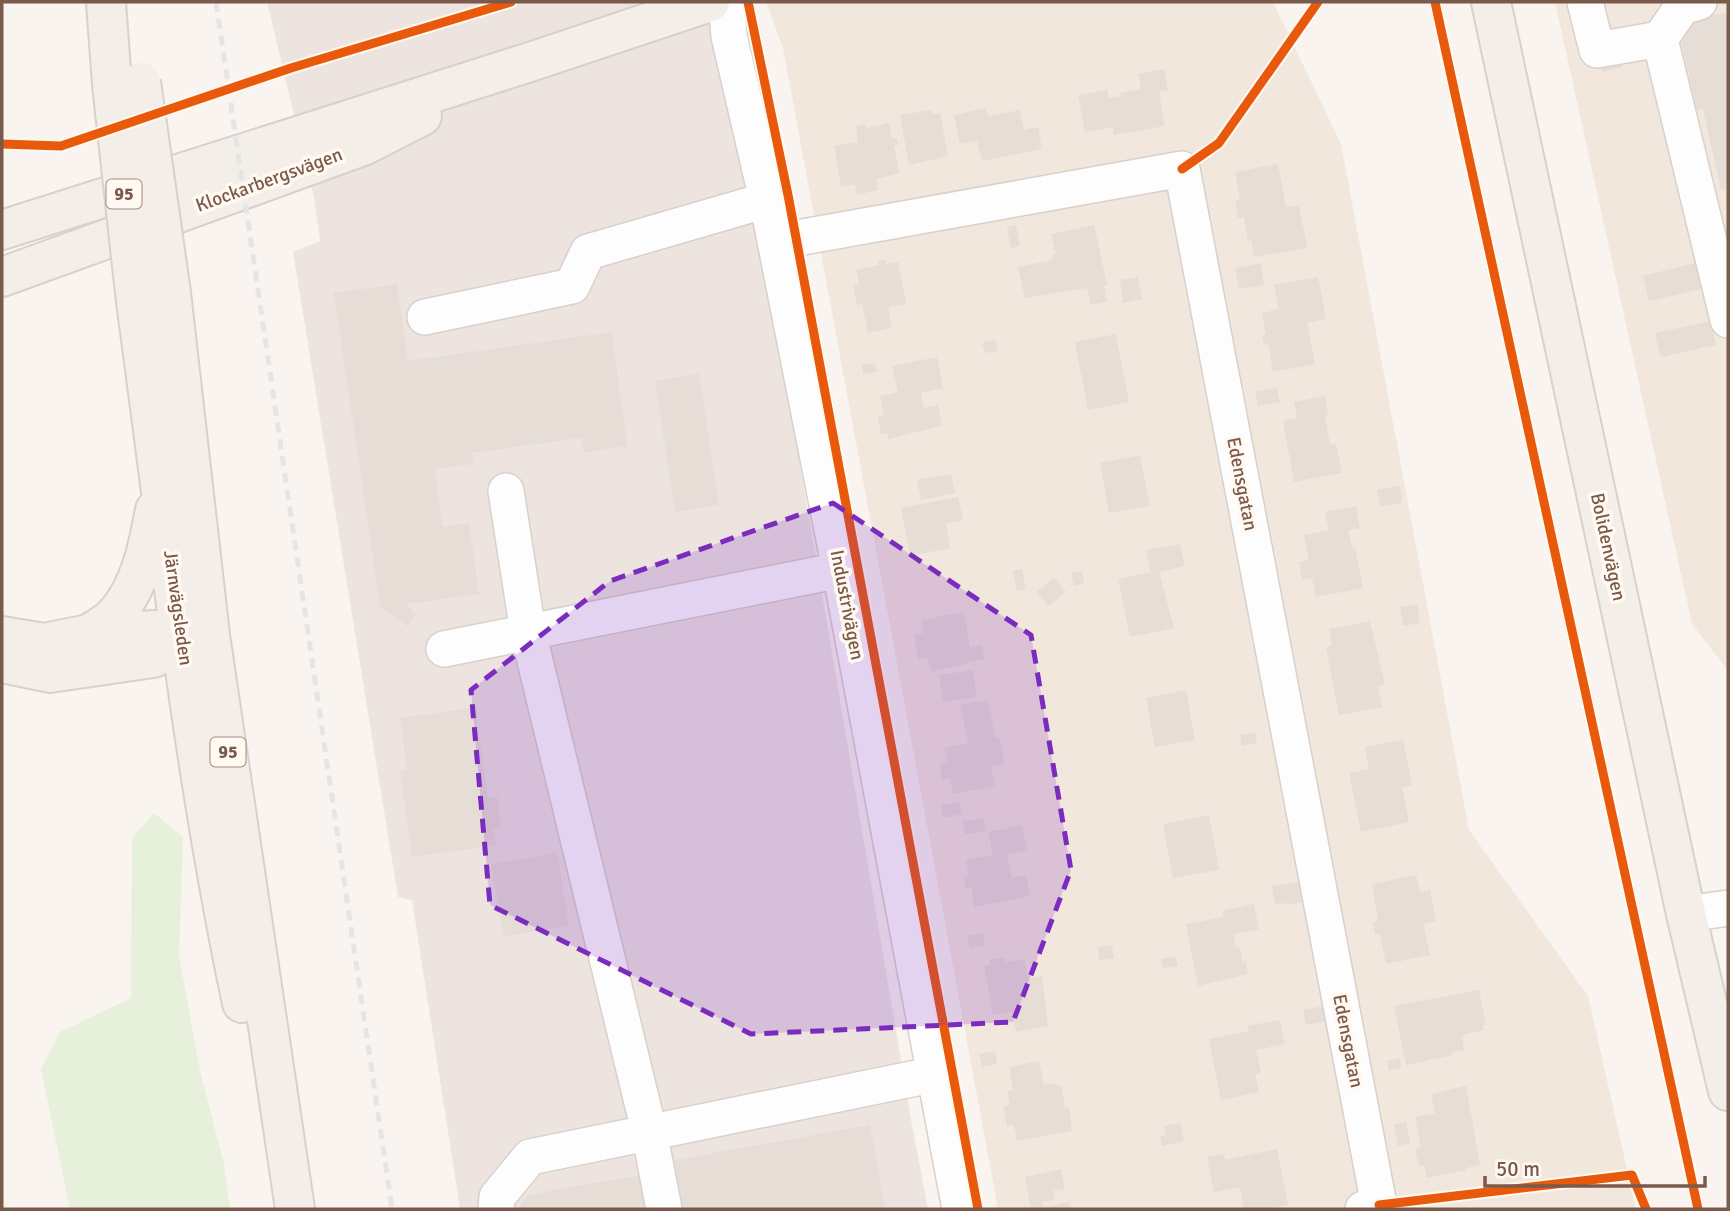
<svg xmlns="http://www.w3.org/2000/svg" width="1730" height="1211" font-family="Signika,sans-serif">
	<rect width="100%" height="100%" fill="#f9f4ef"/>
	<path fill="#f2e7dd" d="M766,2H1273L1341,144L1469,830L1588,996L1636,1209H998L783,48Z
		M1555,2H1728V671L1692,624Z"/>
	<path fill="#ede4df" d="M267,2H707L760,229L912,1125L928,1209H460L412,900L398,897L293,252L320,241L314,198Z"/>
	<path fill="#e7f0da" d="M154,813L183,837L179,956L200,1071L224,1164L230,1209H70L41,1069L60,1032L131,998L132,838Z"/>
	<path fill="#e6ddd6" d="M1728,12V189L1721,190L1703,108L1697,110L1677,23Z
		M1620,57L1622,67L1602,72L1599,62Z
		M1164,69L1168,90L1159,91L1165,126L1114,135L1113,127L1085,132L1078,95L1107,90L1109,98L1121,96L1120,93L1141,89L1139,74Z
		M986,108L988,116L1020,110L1024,130L1038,127L1042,149L982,161L977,141L960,144L954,115Z
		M931,110V114L940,113L948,156L909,165L900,115Z
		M889,123L892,139L897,138L898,145L894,146L899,173L876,179L878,190L857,195L855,184L841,187L834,146L858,142L856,126L865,124L866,128Z
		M1278,164L1286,207L1299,205L1307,248L1254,257L1251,240L1248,241L1244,217L1238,218L1235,201L1240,200L1235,172Z
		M1016,225L1020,246L1011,248L1007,227Z
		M1094,225L1107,285L1104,286L1107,302L1091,305L1087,288L1025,298L1018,267L1053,260L1052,255L1056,254L1051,234Z
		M886,260V264L898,262L906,304L888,307L892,328L868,333L862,304L857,305L853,285L859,284L856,270L879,265L878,261Z
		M1699,262L1705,288L1649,301L1643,276Z
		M1261,263L1264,285L1239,289L1235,268Z
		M1138,277L1142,299L1123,303L1120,280Z
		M1318,277L1326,319L1307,323L1315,364L1273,372L1268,344L1264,345L1262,335L1266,334L1262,313L1279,309L1274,285Z
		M397,284L408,361L612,332L627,446L584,453L581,438L472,453L473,464L435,469L443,527L469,523L479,594L406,604L416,614L407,626L380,607L334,293Z
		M1711,321L1716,345L1661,357L1655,333Z
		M1116,334L1129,402L1088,410L1075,342Z
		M996,340L998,351L985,353L982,343Z
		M937,357L943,388L921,393L924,408L938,405L942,426L888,439L887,433L881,434L878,417L884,416L880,396L898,392L892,366Z
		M875,363L877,372L863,374L862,365Z
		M699,374L719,505L675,512L655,381Z
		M1277,388L1280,402L1258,406L1255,392Z
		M1325,396L1328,415L1325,416L1330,444L1336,443L1342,473L1294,482L1283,421L1297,418L1294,402Z
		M1140,455L1150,506L1109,513L1100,463Z
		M951,474L955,493L921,500L917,480Z
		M1400,486L1402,503L1380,506L1377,490Z
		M958,497L963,520L946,523L950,548L910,556L901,508Z
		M1356,506L1360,528L1348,530L1352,548H1355L1363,588L1316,597L1312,578L1302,580L1299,562L1309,560L1304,535L1329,530L1325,512Z
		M1180,544L1185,566L1159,572L1174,628L1130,637L1118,579L1151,572L1146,550Z
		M1022,569L1026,589L1017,591L1013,571Z
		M1082,571L1084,584L1074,586L1071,573Z
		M1054,577L1066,592L1049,606L1036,592Z
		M1417,604L1420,623L1403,626L1400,607Z
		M964,612L970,647L982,644L985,659L931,672L927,657L918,659L914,635L923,633L921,620Z
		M1370,621L1385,685L1378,686L1382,707L1339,715L1326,647L1332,646L1329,629Z
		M973,670L977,697L943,702L939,675Z
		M1186,690L1195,740L1155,747L1146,698Z
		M988,700L996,739L1000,738L1005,764L991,767L995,786L953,794L950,778L942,780L939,764L947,762L944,748L968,743L960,705Z
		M475,707L488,798L497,796L501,829L493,830L496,845L412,857L400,771L407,770L400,718Z
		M1255,732L1257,743L1242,746L1240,735Z
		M1403,740L1412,785L1402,787L1409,822L1361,832L1349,773L1369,769L1365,747Z
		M960,802L962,814L943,818L941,805Z
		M1209,815L1219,870L1173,878L1163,824Z
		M984,818L986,831L965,834L962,821Z
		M1022,825L1027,850L1007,854L1012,878L1026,875L1030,896L974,907L971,888L966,889L964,878L969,877L966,860L993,855L988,832Z
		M557,853L569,926L504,937L491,864Z
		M1416,875L1420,892L1430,890L1436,921L1423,924L1430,955L1386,964L1380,934H1375L1373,922L1378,921L1372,884Z
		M1300,882L1303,902L1284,905V903L1275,904L1272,886Z
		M1254,904L1259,929L1233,934L1236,948L1240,947L1243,962L1246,961L1248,974L1198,986L1186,924L1224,917L1222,911Z
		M983,933L985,945L970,948L967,936Z
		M1112,945L1114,958L1099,960L1098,947Z
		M1176,956L1178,966L1163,968L1161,959Z
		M1004,957L1005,962L1024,959L1028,978L1042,976L1048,1026L1016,1032L1012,1012L993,1015L984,966L990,965V960Z
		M1479,990L1486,1024L1483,1025L1484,1030L1462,1035L1464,1050L1452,1052L1453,1055L1406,1065L1394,1006Z
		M1324,1006L1327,1021L1306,1025L1303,1010Z
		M1280,1020L1285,1044L1256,1050L1261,1072L1255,1074L1259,1092L1221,1100L1209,1039L1249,1031L1247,1026Z
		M995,1051L997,1064L982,1067L979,1054Z
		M1400,1058L1401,1068L1389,1070L1387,1061Z
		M1039,1061L1044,1085L1055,1083L1062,1087L1065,1108L1069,1107L1072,1131L1017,1141L1014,1125L1007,1126L1003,1106L1010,1105L1007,1091L1013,1090L1009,1067Z
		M1466,1086L1480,1165L1466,1168L1467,1170L1427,1178L1424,1165L1419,1166L1415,1149L1421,1147L1415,1117L1435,1113L1431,1094Z
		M1406,1122L1410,1143L1398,1146L1394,1125Z
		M1180,1123L1184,1141L1162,1146L1160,1136L1166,1135L1164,1126Z
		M870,1125L885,1209H683L674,1160Z
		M1277,1149L1288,1205L1265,1209H1244L1240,1187L1214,1192L1207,1157L1224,1154L1225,1160Z
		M1061,1169L1065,1189L1053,1191L1055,1199L1042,1202L1043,1208L1069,1202L1071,1209H1031L1025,1177Z
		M640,1175L646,1209H518L528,1195Z"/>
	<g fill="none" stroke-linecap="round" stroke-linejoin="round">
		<defs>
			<path id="minor" d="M726,2L729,36L767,200L840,570L960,1209
				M1585,2L1597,50L1660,39
				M1699,2L1682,7L1660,39L1728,320
				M775,242L1182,169L1379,1205L1363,1209
				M425,317L572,286L588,252L767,200
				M506,491L528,632L649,1131L664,1209
				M444,649L840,570
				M1686,914L1728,908
				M496,1209L497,1197L530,1157L936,1074"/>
			<path id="major" d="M106,2L112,85
				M1491,2L1686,914L1728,1091
				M2,230L527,63L710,2
				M2,277L363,146L422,116
				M171,293L210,635L295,1209
				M136,302C168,536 193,772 242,1003
				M89,634C98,628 109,622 116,614C141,585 148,547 155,510
				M2,636L44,643L89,634L154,630L182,642
				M2,663L50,673L153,658L182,642L206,636"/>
		</defs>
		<use href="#minor" stroke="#d8d0ca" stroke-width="38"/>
		<use href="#major" stroke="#dad0cb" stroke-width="42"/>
		<use href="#minor" stroke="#fefdfd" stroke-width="35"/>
		<use href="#major" stroke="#f3eee7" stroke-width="38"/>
		<path stroke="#e6e4e6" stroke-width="5" stroke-dasharray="10 7" stroke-linecap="butt" d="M216,2L392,1209"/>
		<defs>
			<path id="major-bridge" d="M141,82L171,293
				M112,85L136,302"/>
		</defs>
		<use href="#major-bridge" stroke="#dad0cb" stroke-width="42" stroke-linecap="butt"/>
		<use href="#major-bridge" stroke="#f3eee7" stroke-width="38"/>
		<defs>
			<path id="cycleway" d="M748,2L788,195L978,1209
				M1435,2L1698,1209
				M2,144L61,146L291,68L511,2
				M1182,169L1219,143L1318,2
				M1379,1205L1632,1175L1646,1209"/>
		</defs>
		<use href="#cycleway" stroke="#fff9f2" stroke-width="13"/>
		<use href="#cycleway" stroke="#e8590c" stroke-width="9"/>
	</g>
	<path fill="#7b2cbf" fill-opacity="0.2" stroke="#7b2cbf" stroke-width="5" stroke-dasharray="14 9" stroke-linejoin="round" d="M833,503L1031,635L1071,870L1013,1022L751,1034L490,905L471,690L610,581Z"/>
	<g text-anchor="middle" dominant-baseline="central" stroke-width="7" stroke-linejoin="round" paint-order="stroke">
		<g fill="#fff9f2" stroke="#a38a7e" stroke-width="2">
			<rect x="106.5" y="179.5" width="35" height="29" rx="5"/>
			<rect x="210.5" y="737.5" width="35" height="29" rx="5"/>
		</g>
		<g font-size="18" font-weight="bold" fill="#7b5a4c">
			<text x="124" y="194">95</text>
			<text x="228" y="752">95</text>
		</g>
		<g font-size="19" fill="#7b5a4c" stroke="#fff9f2">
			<text transform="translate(269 180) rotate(-20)">Klockarbergsvägen</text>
			<text transform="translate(1242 484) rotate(79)">Edensgatan</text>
			<text transform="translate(1608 547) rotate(78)">Bolidenvägen</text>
			<text transform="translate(847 605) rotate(79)">Industrivägen</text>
			<text transform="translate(178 608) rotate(82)">Järnvägsleden</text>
			<text transform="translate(1348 1041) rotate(79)">Edensgatan</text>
		</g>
	</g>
	<rect width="1730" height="1211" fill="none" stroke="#7b5a4c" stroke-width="7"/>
	<path d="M1485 1176v10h220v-10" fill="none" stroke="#7b5a4c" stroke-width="3.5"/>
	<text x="1496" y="1176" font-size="21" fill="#7b5a4c" stroke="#fff9f2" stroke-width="5" paint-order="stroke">50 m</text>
</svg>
